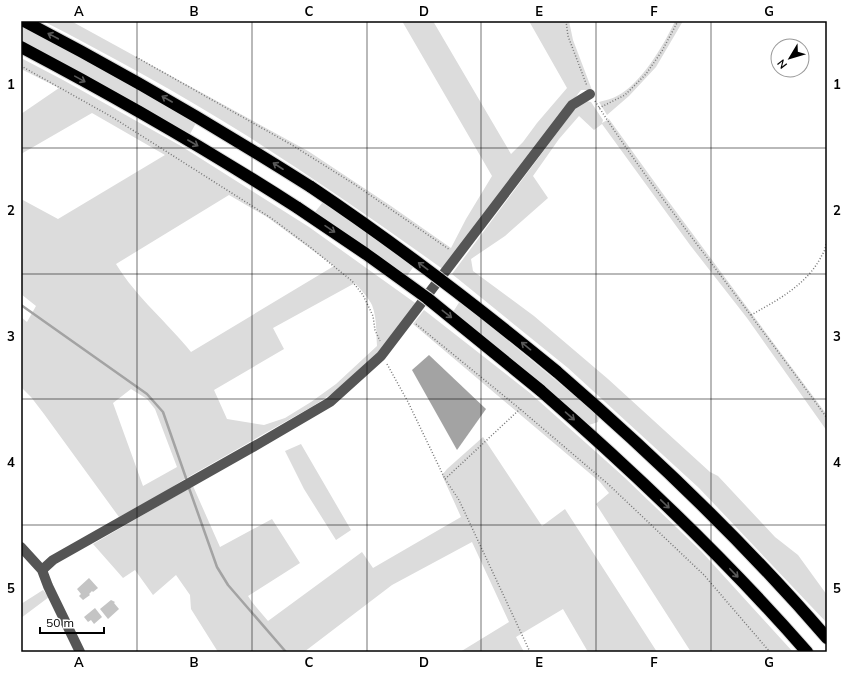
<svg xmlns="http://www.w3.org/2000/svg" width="848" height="673" font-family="Mulish,sans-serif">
	<rect width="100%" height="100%" fill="#fff"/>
	<path fill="#dcdcdc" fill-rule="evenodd" d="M43,21H71L308,151L391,206L451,248L466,219L492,176L402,21H433L511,154L523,142L537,123L567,88L529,21H569L573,40L592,90H581L444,270C380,224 315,179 249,137C182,95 113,57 43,21Z
		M675,21H683L656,67L629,96L607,115L599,102C605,100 612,99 617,96C641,84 664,45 675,21Z
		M21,26L93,64L196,123L190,134L118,93L21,42Z
		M21,58L63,80L181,146L309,227L418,305L378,355L333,393L313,406L183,480L151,501L119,517L44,414L31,397L21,387V317L27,322L36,306L21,294V199L58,219L165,155L92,113L21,154V114L59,88L21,69ZM229,195L267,217L334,266L191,352C168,323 136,297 116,264ZM355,283C361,290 368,297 372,305C377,318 376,333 377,346L336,384L311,402L285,418L264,425L227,419L214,390L284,349L273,328ZM131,389L147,399L155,409L177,467L143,486L113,403Z
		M586,101L591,102L603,120L602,123L609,119L666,198L827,415V431L747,318L690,245L602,124L594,130L579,116L559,139L533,176L548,198L505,236L471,259L473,271L534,316L608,379L710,472L718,476L775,537L798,555L827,595V623L699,488L568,368L452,274L577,106Z
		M323,202L414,266L407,276L315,212Z
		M460,301L599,416L598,422L589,425L453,312Z
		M424,310L530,393L624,477L701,551L793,652H691L596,504L609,493L600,482L413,324Z
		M483,437L542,526L565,509L657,652H588L563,609L516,637L524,652H460L509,622L472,542L392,585L304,652H218L191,609L190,595L176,575L153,595L135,570L123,578L93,544L193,486L220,547L272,519L300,563L248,596L252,602L268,621L362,552L373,568L461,517L442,475L447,469Z
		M301,444L351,530L336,540L304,489L285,451Z
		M43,590L49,597L21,618V604Z"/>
	<path fill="#a3a3a3" d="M429,355L486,409L457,450L412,370Z"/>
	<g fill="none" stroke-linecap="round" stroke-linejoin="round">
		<path stroke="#a3a3a3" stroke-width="2.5" d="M21,305L147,394L163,412L186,478
			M189,488L217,567L228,585L286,652"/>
	</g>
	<path fill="#c4c4c4" d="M89,578L98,588L93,592L92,591L89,594L90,595L83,600L79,596L81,594L77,589Z
		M111,600L115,602L114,603L119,609L108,619L100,609Z
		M95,608L102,617L94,624L91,620L88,622L84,617Z"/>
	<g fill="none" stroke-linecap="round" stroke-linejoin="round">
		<defs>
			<path id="highway" d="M24,21C122,72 218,128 311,187
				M21,47C116,97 208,150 298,208
				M556,371C652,454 744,542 827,638
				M540,390C634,472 725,558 807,652"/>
		</defs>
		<use href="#highway" stroke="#dbdbdb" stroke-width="14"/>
		<path stroke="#777" stroke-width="1.5" stroke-dasharray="1 2" stroke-linecap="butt" d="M566,21L568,36L587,86
			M136,57L292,145L354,184L450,250
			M21,66L112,117L271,218L310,247L352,281L363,295L373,316L375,330L380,341
			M595,101C628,153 665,202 702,251C744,306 786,362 827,418
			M599,108L625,95L646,74L662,51L678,21
			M751,315C778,300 808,284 822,255C825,251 826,245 827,240
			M416,324L520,409L608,484L704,575L770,652
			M387,364L408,402L445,479L459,500L530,652
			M445,479L520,409"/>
		<path stroke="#555" stroke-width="10" d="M21,547L42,570
			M80,652L48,586L42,570L53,560L260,443L330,402L381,356L572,105L590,94"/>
		<use href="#highway" stroke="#000" stroke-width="12"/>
		<defs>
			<path id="highway-bridge" d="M311,187C396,244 477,306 556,371
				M298,208L366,254L427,298L540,390"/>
		</defs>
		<use href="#highway-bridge" stroke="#dbdbdb" stroke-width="14" stroke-linecap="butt"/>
		<use href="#highway-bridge" stroke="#000" stroke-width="12"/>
	</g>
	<defs><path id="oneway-shaft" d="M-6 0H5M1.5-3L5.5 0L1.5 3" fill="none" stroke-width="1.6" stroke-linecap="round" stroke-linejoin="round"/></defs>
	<g stroke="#595959">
		<use href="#oneway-shaft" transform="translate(53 36) rotate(-152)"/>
		<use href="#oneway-shaft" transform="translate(80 79) rotate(29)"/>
		<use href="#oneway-shaft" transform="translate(167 99) rotate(-150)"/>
		<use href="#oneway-shaft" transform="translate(193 143) rotate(30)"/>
		<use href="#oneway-shaft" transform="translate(278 166) rotate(-147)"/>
		<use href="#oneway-shaft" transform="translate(330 229) rotate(34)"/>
		<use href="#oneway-shaft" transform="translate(423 266) rotate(-143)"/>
		<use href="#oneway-shaft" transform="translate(447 314) rotate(38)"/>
		<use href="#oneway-shaft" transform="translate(526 346) rotate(-141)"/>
		<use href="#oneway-shaft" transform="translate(570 416) rotate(41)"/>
		<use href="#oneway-shaft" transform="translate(665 504) rotate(44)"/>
		<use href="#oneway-shaft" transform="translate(734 573) rotate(46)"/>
	</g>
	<path fill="none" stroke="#000" stroke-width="1" stroke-opacity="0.55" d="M137,21V652M252,21V652M367,21V652M481,21V652M596,21V652M711,21V652M21,148H827M21,274H827M21,399H827M21,525H827"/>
	<rect width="848" height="673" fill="none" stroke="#ffffff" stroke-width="44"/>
	<g transform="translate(790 58) rotate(232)"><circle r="19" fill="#ffffff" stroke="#999999"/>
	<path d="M0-3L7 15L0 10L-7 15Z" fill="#000000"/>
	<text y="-6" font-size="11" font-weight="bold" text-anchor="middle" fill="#000000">N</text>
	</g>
	<path d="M40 627v6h64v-6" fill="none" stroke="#000000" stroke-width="2"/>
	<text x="46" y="627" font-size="12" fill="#000000" stroke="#ffffff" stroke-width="3" paint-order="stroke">50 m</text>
	<rect x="22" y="22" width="804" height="629" fill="none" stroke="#000" stroke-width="1.5"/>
	<g font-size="13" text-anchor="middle" font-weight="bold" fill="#000">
		<text x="79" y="16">A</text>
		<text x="194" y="16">B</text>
		<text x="309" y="16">C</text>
		<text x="424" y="16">D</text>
		<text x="539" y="16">E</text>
		<text x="654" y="16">F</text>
		<text x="769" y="16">G</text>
		<text x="11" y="89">1</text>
		<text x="837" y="89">1</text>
		<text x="11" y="215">2</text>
		<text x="837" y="215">2</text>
		<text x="11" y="341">3</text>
		<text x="837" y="341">3</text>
		<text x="11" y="467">4</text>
		<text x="837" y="467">4</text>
		<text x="11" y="593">5</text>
		<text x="837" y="593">5</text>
		<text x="79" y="667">A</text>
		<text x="194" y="667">B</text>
		<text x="309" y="667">C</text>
		<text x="424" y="667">D</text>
		<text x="539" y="667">E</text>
		<text x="654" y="667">F</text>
		<text x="769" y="667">G</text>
	</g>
</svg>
